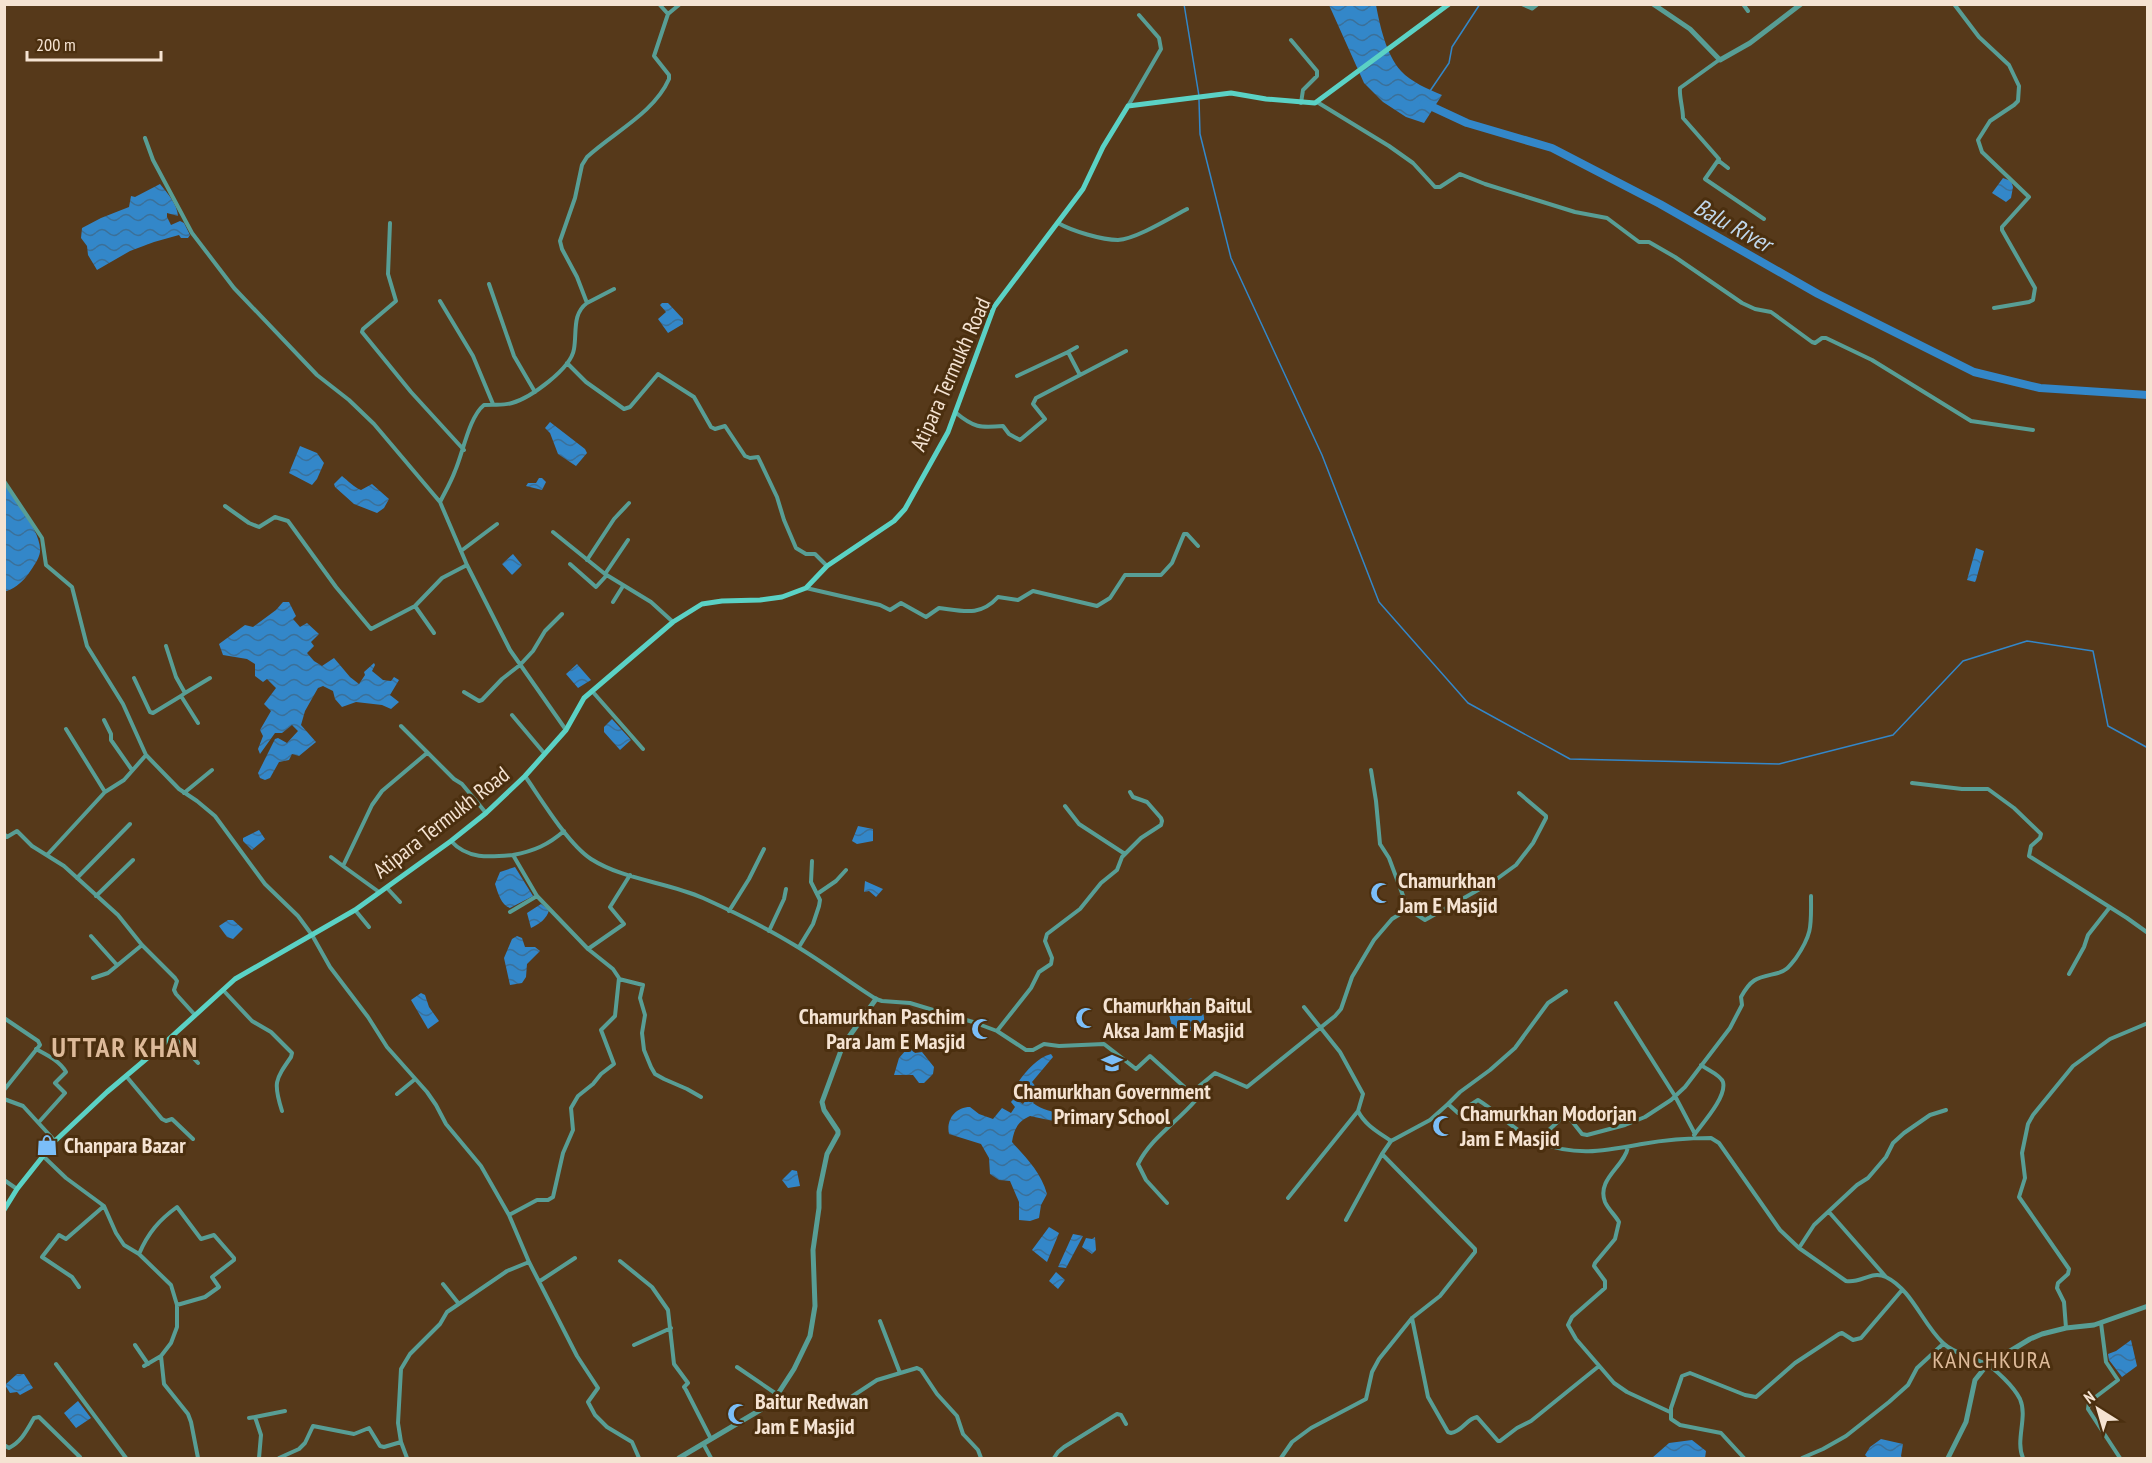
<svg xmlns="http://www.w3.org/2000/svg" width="2152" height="1463" font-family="'PT Sans Narrow',sans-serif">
	<defs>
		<pattern id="water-waves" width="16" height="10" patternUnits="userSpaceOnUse" patternTransform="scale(1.5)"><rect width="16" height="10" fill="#3387c9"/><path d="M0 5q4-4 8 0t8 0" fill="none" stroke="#3b7099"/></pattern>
	</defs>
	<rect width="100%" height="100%" fill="#56391a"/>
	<path fill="url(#water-waves)" d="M1329,5H1376C1380,26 1386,54 1401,71C1411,82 1428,89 1442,95L1424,123L1406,117L1383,102L1364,83Z
		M2003,178L2011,181L2013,187L2011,198L2006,202L1992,193Z
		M160,184C168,194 177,204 178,216L167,213V217L171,225L180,221L184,223L190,235L188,238H181L179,235L154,242L130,251L97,270L88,255L87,246L81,238L82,228L101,218L129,207L131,196L135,197Z
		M662,303H668L683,319V324L668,333L658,319L666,312L660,305Z
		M550,422L585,449L587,453L576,466L558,454L550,433L545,428Z
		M300,446L317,453L324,463L317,479L312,485L289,473Z
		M342,476C347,480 355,488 361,490L372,484L389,499L384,508L377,513L354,504L335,487L334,484Z
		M539,478H542L546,482L542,490L526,486L528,483H536Z
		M5,484C15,501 42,532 40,552C39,559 33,567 29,573C23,581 17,587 7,591H5Z
		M1976,548L1984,551L1976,580L1975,582L1967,580Z
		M513,554L522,565L512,575L502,564Z
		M283,602H289L296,616L293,619L300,627L307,623L319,634L311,642L314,646L307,653L314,661L322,666L334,658L350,677L359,684L365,675L364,672L374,663L375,665L372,671L383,680L391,681L394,677L399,680L390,695L399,702L391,709L382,705L356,702L342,707L335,699L333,691L323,686L318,688L305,711L301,725L316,742L299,756L292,754L289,760L279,762L270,778L265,780L260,778L258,773L275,739L278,738L287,743L298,731L292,725L282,733H275L260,754L258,749L263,736L260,730L271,711L264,704L276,688L267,679L263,682L255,676V664L247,659L223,655L219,644L245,625L253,627L276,610Z
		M577,664L591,680L578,688L566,674Z
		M612,719L631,740L620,750L604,732V727Z
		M858,826L873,829V841L857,844L852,841Z
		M259,830L265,839L252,850L243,841V838Z
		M515,867L533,896L510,908C501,905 498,893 495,884L500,872Z
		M865,881L883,889L876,897L869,891L864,892Z
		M541,904L549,910C547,919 539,924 531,928L527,913Z
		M228,920H233L243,929L233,939L227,937L219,926Z
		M517,936L522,938L525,947H535L540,951L527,964L526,977L522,983L510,985L504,958L512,939Z
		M421,993L425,995L429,1007L439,1021L428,1029L411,1000Z
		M1191,998C1200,1007 1208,1014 1202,1027C1193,1034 1181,1031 1172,1026L1168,1011L1173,1006Z
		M911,1049L915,1053L922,1052L934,1067L933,1074L924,1083H919L913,1075H894L899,1058L906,1050Z
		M1051,1054L1053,1057L1032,1082L1040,1092L1033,1103C1043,1111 1052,1110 1062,1116L1058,1122L1030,1116C1018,1121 1014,1129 1012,1142C1026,1158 1041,1172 1047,1194L1041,1205L1039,1218L1030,1221L1019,1220V1202L1010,1181L999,1180L990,1174L989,1158L981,1144L949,1134C946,1120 955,1107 970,1107L979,1114L993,1119L1002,1108L1011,1113L1015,1107L1011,1102L1014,1098L1023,1104L1030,1095L1019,1081C1027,1070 1037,1058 1051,1054Z
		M792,1170L797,1171L800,1186L788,1188L782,1180Z
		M1049,1227L1059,1233L1047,1262L1032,1250Z
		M1073,1234L1083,1236L1066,1268L1058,1267Z
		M1095,1237L1096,1250L1092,1254L1082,1247L1086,1238L1092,1239Z
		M1056,1272L1065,1280L1058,1289L1049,1281Z
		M2131,1340L2137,1366L2122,1377L2109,1360L2108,1354L2116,1351Z
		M17,1374H24L33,1388L20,1395L17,1392L10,1393L5,1385Z
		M78,1401L91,1418L76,1428L64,1413Z
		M1881,1439L1903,1444L1901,1456L1902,1458H1868L1865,1455L1870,1447Z
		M1692,1440L1706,1451L1705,1458H1652L1669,1443Z"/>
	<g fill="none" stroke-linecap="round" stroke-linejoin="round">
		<path stroke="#3387c9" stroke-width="1.5" d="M1184,4L1199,96
			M1430,91L1449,63L1452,47L1480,4
			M1199,100L1200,134L1231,258L1322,455L1379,602L1468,703L1570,759L1779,764L1893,735L1963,661L2027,641L2093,651L2108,726L2148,748"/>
		<path stroke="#3387c9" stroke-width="8" d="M1424,103L1467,123L1552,148L1660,204L1818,294L1974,372L2040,388L2148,395"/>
		<path stroke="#589e95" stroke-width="4" d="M1743,4L1748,11
			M1954,4L1979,37L2009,65L2019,86L2018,101L2014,105L1990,121L1978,140L1982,152L2029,197L2002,227V230L2035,288L2033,300L2029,302L1994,308
			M668,14L680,4
			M1291,40L1317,71V76L1303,90L1301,103
			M1719,60L1680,88C1679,96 1683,108 1683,118L1719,159L1705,179L1764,219
			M1317,102L1389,146L1413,163L1435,187H1440L1460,174L1485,184L1575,212L1607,218L1639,242H1649L1675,257L1742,303L1755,309L1771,312L1812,342L1815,343L1822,338H1826L1872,360L1971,421L2033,430
			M1128,106L1161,49L1159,38L1139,15
			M145,138L153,160L192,233L234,288L317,375L349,400L374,424L440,502L467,565L510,650L566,730
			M1719,161L1728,168
			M390,223L388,274L396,301L363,329L362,332L411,392L464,450
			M1058,223C1072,231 1102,240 1118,240C1136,239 1170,218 1187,209
			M489,284L514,356L535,392
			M440,301L473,356L493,404
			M587,303L614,289
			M1077,347L1068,352L1080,375
			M567,363L586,382L624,409L630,407L658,374L694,397L711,427L715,429L725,426L745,456L750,458L758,457L777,497L784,520L796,548L806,554H815L827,566
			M1017,376L1068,352
			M955,412C974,428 980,428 1003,426L1009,434L1020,440L1045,419L1033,404L1036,398L1126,351
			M4,481L42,538L46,565L72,587L87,646L123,704L146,755L179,789L197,801L215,816L265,884L298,916L312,935L330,967L368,1017L387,1047L427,1092L436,1105L446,1124L481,1166L509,1215L529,1262L577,1356L598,1388L588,1402L595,1415L607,1427L632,1442L639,1458
			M440,502C445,492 451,482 455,471C463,453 469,417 484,405C494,404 503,406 512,403C530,398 571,369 574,349C577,332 572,314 587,303L577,277L562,249L560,241L575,198L582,165L587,157C614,132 654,113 669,79V75L654,56L668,14L659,4
			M225,506L249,523L259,527L275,517L288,521L336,587L371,629L415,606L442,578L467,565
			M553,532L605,574L651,602L673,622
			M461,551L497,524
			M587,560L614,519L629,503
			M570,564L596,587L607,575
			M605,574L628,540
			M806,588L880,605L890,610L901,603L926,617L939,608C963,611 980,617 998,597L1018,600L1033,591L1097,606L1110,598L1125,575H1161L1172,563L1184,534H1187L1198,546
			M613,602L623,586
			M415,606L434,633
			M166,646L176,677L185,693L181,696
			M134,678L150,712L153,713L181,696L198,723
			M592,691L643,749
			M464,692L479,701L482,700L502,679L520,665L533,651L545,631L562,614
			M185,693L210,678
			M512,715L544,753
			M104,720L111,734V740L132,770
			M401,726L454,779L462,784L486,813
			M66,729L105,792
			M1371,770L1376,801L1380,844L1389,858L1408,909
			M525,776C541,799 568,844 591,859C624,880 667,882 703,898C734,912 767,928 796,946C823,962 849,982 876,999L882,1001L910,1003L973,1022L997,1031L1026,1050H1033L1044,1044L1059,1046L1104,1044L1136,1069L1150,1056L1191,1093L1215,1073L1247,1087L1335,1016L1341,1009L1352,977L1374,940L1392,919L1408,909L1425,920L1494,881L1516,865L1533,843L1546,818V816L1519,793
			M1912,783L1962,789H1988L2014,808L2041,834L2040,838L2031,846L2029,856L2127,918L2148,933
			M184,793L212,770
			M1065,806L1079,824L1125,854
			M4,834L7,837L17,831L32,846L64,866L118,915L142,945L175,978L177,981L174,990L176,994L195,1015
			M451,841C468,860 491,857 513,855L537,896L588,949L613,969L619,978L615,1016L601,1030L614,1064L601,1074L593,1084L578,1096L571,1108L573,1130L563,1153L553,1197L548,1200H537L509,1215
			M47,855L105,792L124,780L146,755
			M513,855C534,851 548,845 564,831
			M331,857L343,866
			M77,878L130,824
			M387,888L400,902
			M379,892L343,866L372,805L382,791L427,753
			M817,894L836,881L846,870
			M96,896L133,860
			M355,910L369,927
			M729,911L749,879L764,849
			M510,912L537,896
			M769,931L784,899L786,889
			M91,936L117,965
			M799,947L813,924L819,906L820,900L811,882L812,861
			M588,949L624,924L610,907L630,875
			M2069,974L2084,947L2088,935L2110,907
			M93,978L108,973L142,945
			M619,979L643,985L640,998L645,1015L642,1033L644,1050L651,1067L655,1074L664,1079L687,1089L701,1097
			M223,990L252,1021L271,1032L292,1053L291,1057C275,1080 273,1083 282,1111
			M1616,1003L1675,1096L1695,1134
			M4,1018L38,1041L40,1045L4,1090
			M997,1031L1031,988L1039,972L1051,964L1052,958L1045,941L1047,934L1080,909L1101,883L1117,870L1122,857L1141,838L1161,825L1162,821L1161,818L1147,802L1133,797L1130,792
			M173,1036L198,1063
			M36,1049C47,1055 60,1061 66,1072L55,1083L65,1093L39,1122
			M126,1076L162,1119L166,1121L172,1119L193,1139
			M397,1094L414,1080
			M4,1099L23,1106L55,1141
			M1448,1104L1460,1092L1490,1070L1515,1048L1548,1003L1566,991
			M1946,1110L1930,1115L1904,1133L1893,1143L1886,1157L1868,1178L1857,1185L1814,1225L1799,1248L1846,1281C1861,1284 1871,1270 1886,1277C1912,1290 1922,1323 1943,1343C1953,1353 1971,1357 1984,1363C1996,1369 2014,1387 2020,1399C2028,1417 2015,1440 2023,1458
			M1694,1135C1702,1124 1727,1097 1723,1082C1721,1075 1706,1069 1701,1065
			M1391,1141L1430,1120L1448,1104L1458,1113L1478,1100C1498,1112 1515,1132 1538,1142C1576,1157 1604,1151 1642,1144C1664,1140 1688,1138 1711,1138L1719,1143L1780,1230L1799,1248
			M1537,1141L1564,1116L1567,1115L1582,1134L1587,1135L1625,1125L1645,1117L1671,1100L1685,1087L1730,1028L1742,1005L1741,997C1752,977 1758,978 1778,973C1787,971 1790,965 1796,958C1813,933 1811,925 1811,896
			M1628,1147C1625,1166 1596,1179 1605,1202C1608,1209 1615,1215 1619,1222L1615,1239L1595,1263L1594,1266L1605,1281V1288L1572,1317L1568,1325L1576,1339L1614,1383L1627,1392L1670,1412
			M43,1156L66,1178L104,1206L116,1233L124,1245L139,1254L171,1285L177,1305V1327L171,1343L161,1356L164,1384L188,1414L191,1422L198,1458
			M4,1180L17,1189
			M1288,1198L1358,1111
			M1167,1203L1146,1180L1138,1164C1151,1138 1176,1123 1195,1101V1098L1191,1093
			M1829,1212L1886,1277
			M1346,1220L1382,1154
			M139,1254C148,1233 159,1220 177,1207L201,1239L214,1235L234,1258V1260L212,1277L219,1287L205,1297L177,1305
			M620,1261L652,1287L668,1310L674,1364L688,1383L684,1387L686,1390L711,1439
			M540,1281L575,1258
			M443,1284L459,1304
			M79,1287L72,1277L42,1257L59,1235L66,1239L104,1206
			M1412,1318L1428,1397L1448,1432L1451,1433C1463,1431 1466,1419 1477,1417L1498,1441H1500L1517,1428L1531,1421L1599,1366
			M880,1321L900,1373
			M2101,1323L2106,1362L2118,1380L2089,1402L2088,1409L2120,1458
			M2066,1328L2064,1302L2057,1288L2058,1283L2068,1274L2069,1269L2019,1197L2025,1178L2022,1153L2028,1124L2033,1115L2073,1066L2110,1039L2148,1023
			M135,1345L148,1364
			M634,1345L671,1328
			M56,1364L126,1458
			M144,1366L161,1356
			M737,1367L778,1395
			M775,1399L823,1398L839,1405L877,1380L917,1368L921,1370L937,1394L957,1416L963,1434L978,1450L981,1458
			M255,1417L285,1411
			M249,1418L255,1417L261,1435L259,1458
			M4,1445L9,1448C22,1441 27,1430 34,1418L39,1417L80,1457L78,1458
			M704,1445L711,1458
			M279,1458L299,1449L305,1443L313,1426L354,1434L369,1428L380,1446L384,1447L401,1442
			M407,1458L401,1442L398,1423L401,1369L410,1354L440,1324L447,1312L507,1271L529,1262
			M1054,1458L1058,1452L1064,1447L1117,1414L1121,1415L1126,1424
			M1281,1458L1292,1442L1311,1428L1366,1399L1372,1372L1379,1359L1412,1318L1440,1296L1475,1252V1249L1382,1154L1391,1141C1378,1132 1365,1125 1358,1111L1363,1094L1357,1083L1340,1052L1304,1007
			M1744,1458L1721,1433L1680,1425L1671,1419V1408L1682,1376L1690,1373L1745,1395L1756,1397L1795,1363L1839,1334L1842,1333L1853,1340L1861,1338L1902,1290
			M1802,1458L1823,1449L1846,1436L1889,1402L1908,1385L1917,1368L1943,1344"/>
		<path stroke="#589e95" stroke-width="5" d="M1523,4L1532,8L1537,4
			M1653,4L1690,29L1720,60L1750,43L1801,4
			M679,1458L772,1403L794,1369L810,1336L815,1306L813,1250L819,1208V1192L827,1154L838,1134V1131L824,1110L822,1102L843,1045L876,999
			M1948,1458L1966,1422L1975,1380L1987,1365L2030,1339L2042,1334L2066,1328L2094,1325L2148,1306"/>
		<path stroke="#5bd2c5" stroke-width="5" d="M4,1210L17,1189L55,1141L107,1092L158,1049L235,979L355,910L451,841L486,813L525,776L566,730L584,698L673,622L702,604L722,601L760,600L782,597L806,588L827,566L894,521L905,509L948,432L994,307L1083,189L1103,147L1128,106L1231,93L1266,99L1315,103L1449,4"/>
	</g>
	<defs>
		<symbol id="mosque-bare" viewBox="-9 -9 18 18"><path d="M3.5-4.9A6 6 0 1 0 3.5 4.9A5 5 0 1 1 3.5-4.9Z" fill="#7bbef8" stroke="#4b2f0f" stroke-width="2.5" paint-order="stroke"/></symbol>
		<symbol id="school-bare" viewBox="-9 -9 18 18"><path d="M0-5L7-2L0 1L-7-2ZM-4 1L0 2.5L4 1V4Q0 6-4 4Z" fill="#7bbef8" stroke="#4b2f0f" stroke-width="2.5" paint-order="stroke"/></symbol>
		<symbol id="shop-bare" viewBox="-9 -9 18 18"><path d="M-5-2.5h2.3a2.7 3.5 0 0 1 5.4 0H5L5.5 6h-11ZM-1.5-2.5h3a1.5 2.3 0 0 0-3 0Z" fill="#7bbef8" stroke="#4b2f0f" stroke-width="2.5" paint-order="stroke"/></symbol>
	</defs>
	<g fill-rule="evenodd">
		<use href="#mosque-bare" x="1366" y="878" width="30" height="30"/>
		<use href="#mosque-bare" x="1071" y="1003" width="30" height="30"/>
		<use href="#mosque-bare" x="967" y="1014" width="30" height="30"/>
		<use href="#school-bare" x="1097" y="1048" width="30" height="30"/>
		<use href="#mosque-bare" x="1428" y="1111" width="30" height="30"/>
		<use href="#shop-bare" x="32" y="1130" width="30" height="30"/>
		<use href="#mosque-bare" x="723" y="1399" width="30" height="30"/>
	</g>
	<g text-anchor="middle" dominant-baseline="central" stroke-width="6" stroke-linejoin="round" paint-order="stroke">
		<g font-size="22" fill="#f5e3d2" stroke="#4b2f0f">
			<text transform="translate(950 374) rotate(-66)">Atipara Termukh Road</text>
			<text transform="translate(441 822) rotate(-38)">Atipara Termukh Road</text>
		</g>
		<g font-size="22" font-weight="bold" fill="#f5e3d2" stroke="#4b2f0f" text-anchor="start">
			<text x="1398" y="880">Chamurkhan<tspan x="1398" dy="25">Jam E Masjid</tspan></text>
			<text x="1103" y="1005">Chamurkhan Baitul<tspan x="1103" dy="25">Aksa Jam E Masjid</tspan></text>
			<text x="965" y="1016" text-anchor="end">Chamurkhan Paschim<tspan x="965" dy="25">Para Jam E Masjid</tspan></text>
			<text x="1112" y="1091" text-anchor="middle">Chamurkhan Government<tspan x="1112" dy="25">Primary School</tspan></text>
			<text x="1460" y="1113">Chamurkhan Modorjan<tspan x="1460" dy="25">Jam E Masjid</tspan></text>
			<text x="64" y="1145">Chanpara Bazar</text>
			<text x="755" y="1401">Baitur Redwan<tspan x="755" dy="25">Jam E Masjid</tspan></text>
		</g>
		<g font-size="24" font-style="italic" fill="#c0d7ec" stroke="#4b2f0f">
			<text transform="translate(1733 225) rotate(29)">Balu River</text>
		</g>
		<g font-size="24" letter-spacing="1.5" fill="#ddba99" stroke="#4b2f0f">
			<text x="1992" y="1359">KANCHKURA</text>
		</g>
		<g font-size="28" font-weight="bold" letter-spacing="1.5" fill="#ddba99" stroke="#4b2f0f">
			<text x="125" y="1046">UTTAR KHAN</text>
		</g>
	</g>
	<rect width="2152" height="1463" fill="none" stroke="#f5e3d2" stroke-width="12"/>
	<g transform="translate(2098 1409) rotate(323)" stroke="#4b2f0f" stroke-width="4.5" paint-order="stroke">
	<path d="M0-4.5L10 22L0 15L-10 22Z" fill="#f5e3d2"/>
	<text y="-9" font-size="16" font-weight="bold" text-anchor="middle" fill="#f5e3d2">N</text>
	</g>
	<path d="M27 51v9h134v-9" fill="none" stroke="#f5e3d2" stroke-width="3"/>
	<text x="36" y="51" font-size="18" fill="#f5e3d2" stroke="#4b2f0f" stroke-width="4.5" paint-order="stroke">200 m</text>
</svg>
